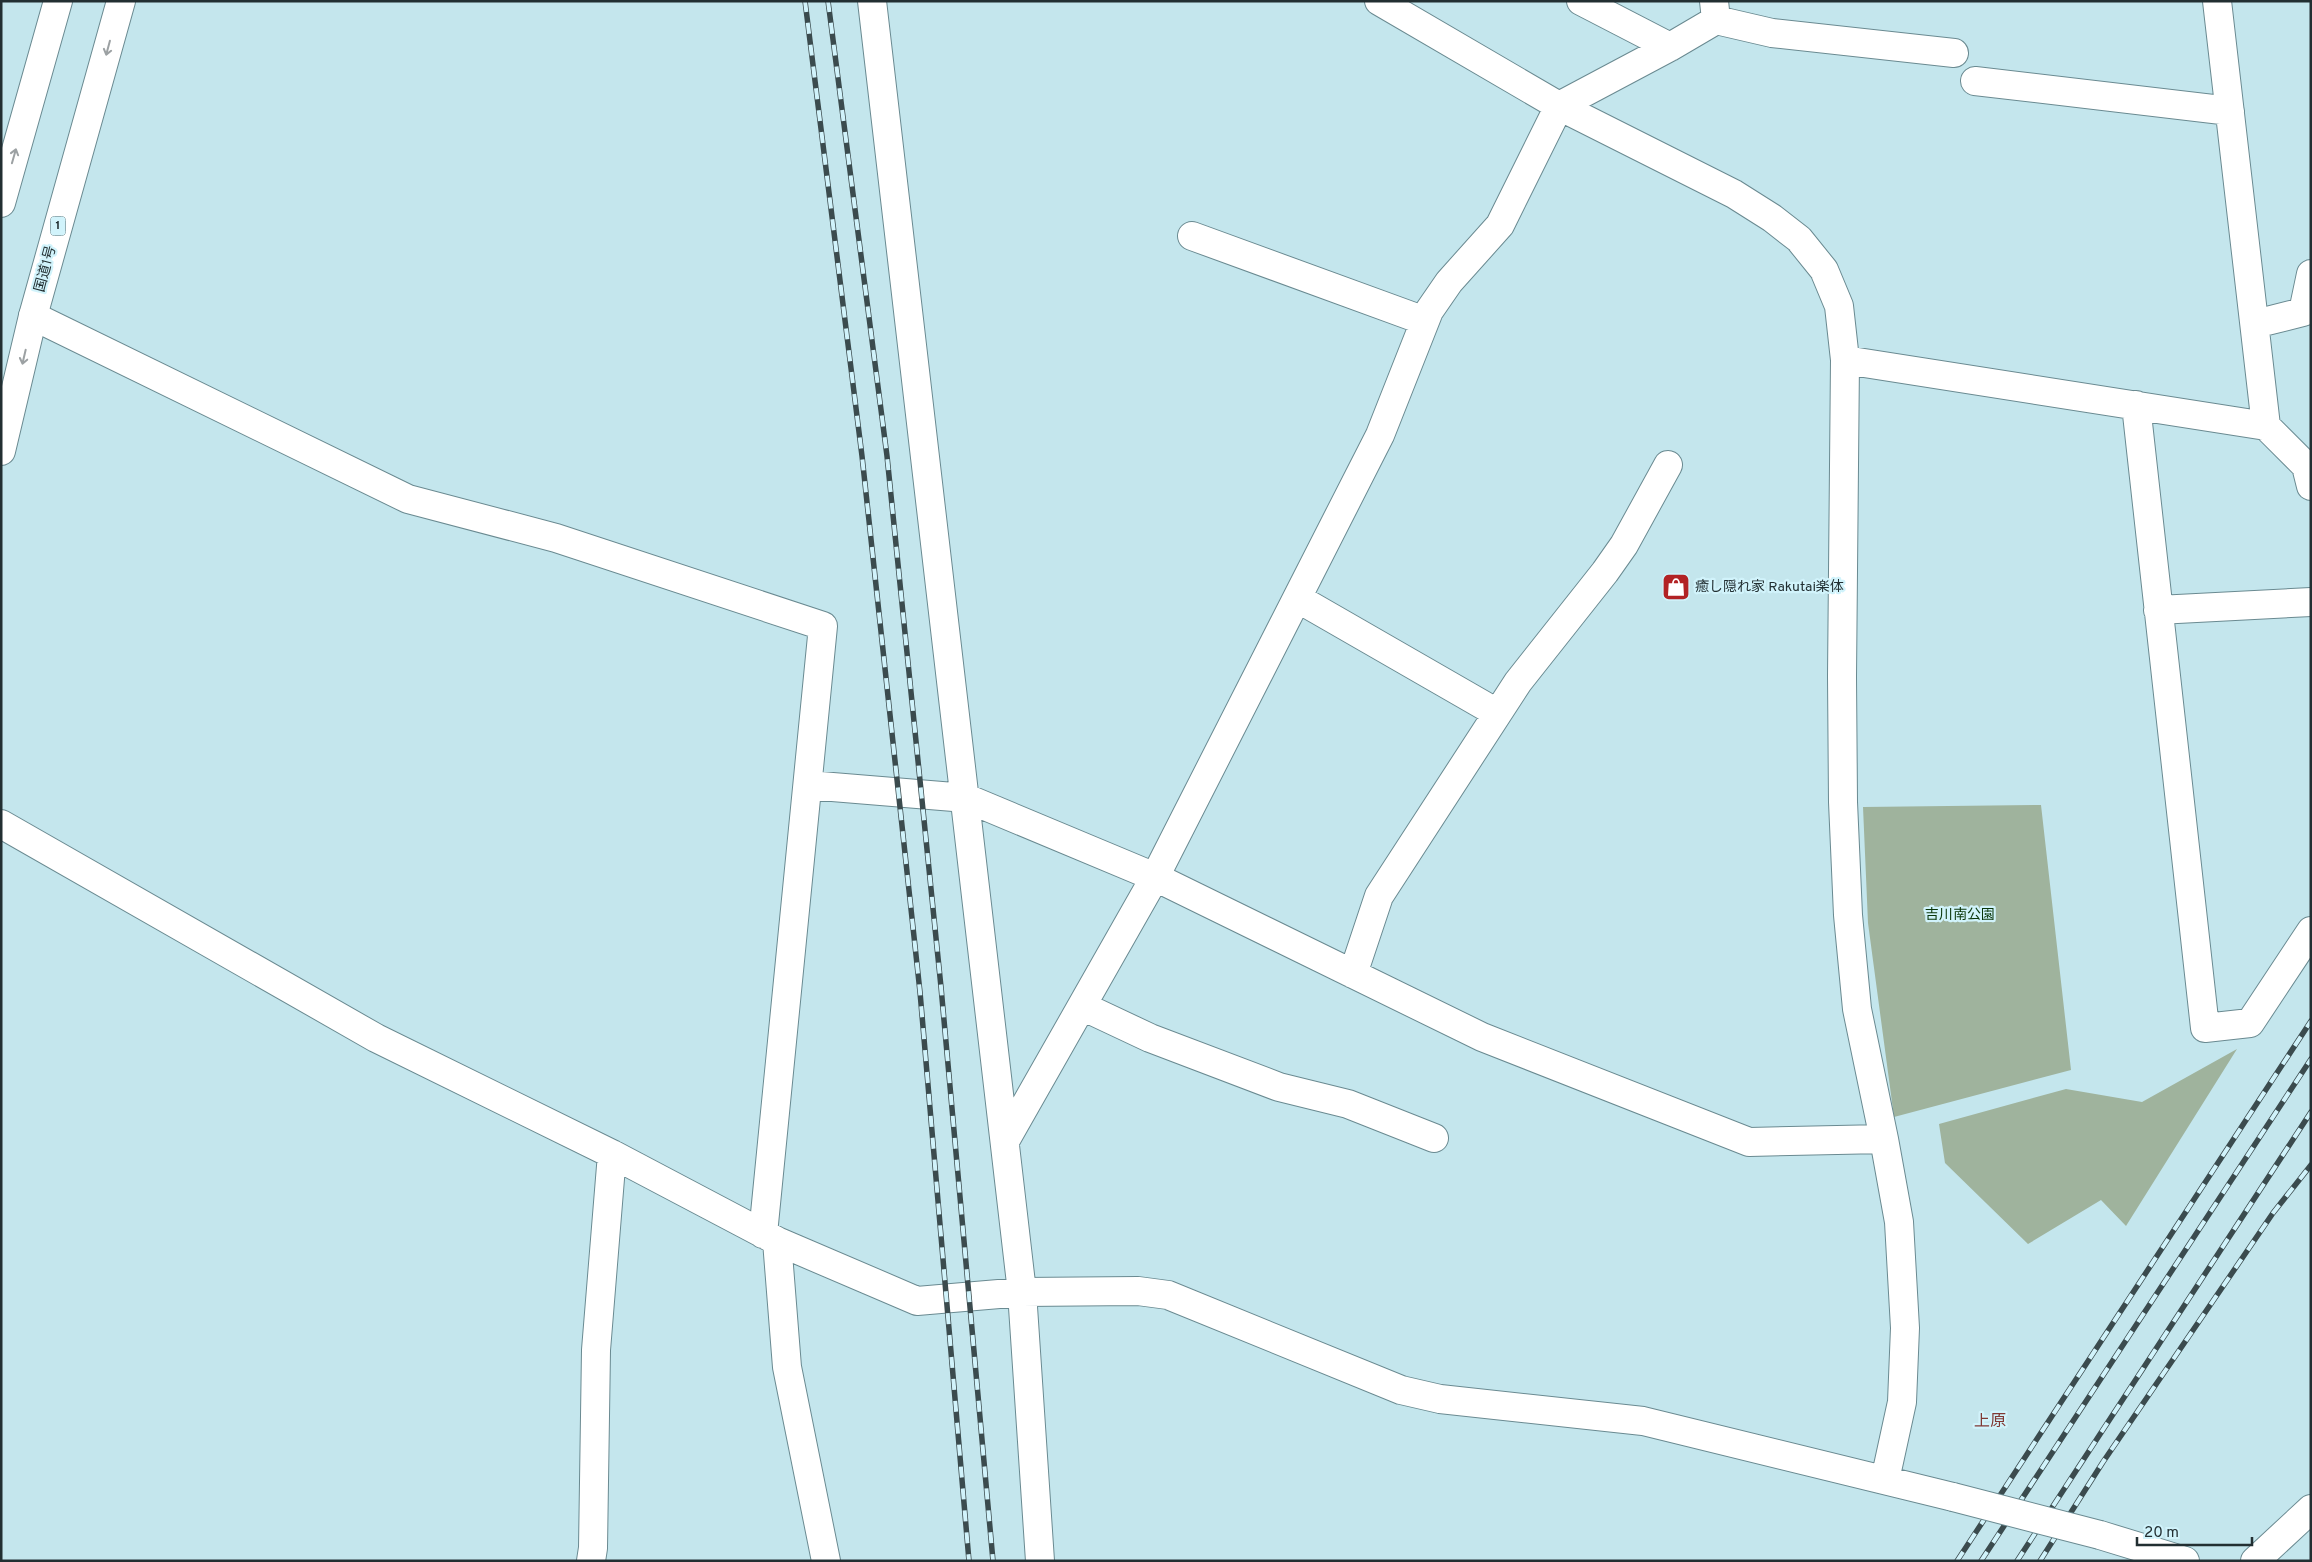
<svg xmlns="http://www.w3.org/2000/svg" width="2312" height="1562" font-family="Overpass,'Noto Sans JP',sans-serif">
	<rect width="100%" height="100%" fill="#c4e6ed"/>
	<path fill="#9fb39d" d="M2041,805L2071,1070L1894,1117L1868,923L1863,807Z
		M2237,1049L2126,1226L2101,1200L2028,1244L1945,1163L1939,1124L2066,1089L2142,1102Z"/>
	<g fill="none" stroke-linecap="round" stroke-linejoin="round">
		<defs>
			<path id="street" d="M872,1L1022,1292L1040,1561
				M1379,1L1559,106L1734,194L1772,218L1799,239L1824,270L1839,306L1845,360L1842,677L1843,802L1848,915L1857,1009L1884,1139L1899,1222L1905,1328L1902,1402L1885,1480
				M1581,1L1670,47
				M2217,1L2266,426
				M1716,20L1772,33L1954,53
				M1975,81L2230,111
				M1192,236L1425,321
				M33,316L408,499L556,538L823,626L763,1234
				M2255,324L2303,312L2311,274
				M1845,360L2266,426L2306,466L2311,486
				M2136,405L2205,1028L2250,1023L2311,931
				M1297,598L1497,713
				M2158,610L2311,602
				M808,785L966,798L1155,877L1482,1037L1749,1142L1884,1139
				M1,824L376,1038L612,1154L777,1241L917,1301L1022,1292L1138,1291L1168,1295L1401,1390L1440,1399L1643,1421L1953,1497
				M1353,974L1379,896L1518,682L1605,572L1624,545L1668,465
				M1082,1006L1150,1038L1279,1087L1348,1104L1434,1138
				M1005,1141L1155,877L1380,435L1429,311L1449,282L1500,225L1559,106L1670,47L1716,20L1714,1
				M777,1241L787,1367L826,1561
				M2100,1535L2185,1561
				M591,1561L593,1548L596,1350L612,1154"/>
			<path id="secondary" d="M2255,1561L2311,1509"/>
			<path id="highway" d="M1,203L58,1
				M1,451L33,316L121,1"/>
		</defs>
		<use href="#street" stroke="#6a8a91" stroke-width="30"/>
		<use href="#secondary" stroke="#6a8a91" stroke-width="30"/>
		<use href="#highway" stroke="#6a8a91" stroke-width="30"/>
		<use href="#street" stroke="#fff" stroke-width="28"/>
		<use href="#secondary" stroke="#fff" stroke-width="28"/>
		<use href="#highway" stroke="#fff" stroke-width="28"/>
		<defs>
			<path id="rail" d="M805,1L862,456L920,992L969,1561
				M828,1L887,456L941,987L993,1561
				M1957,1561L2311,1021
				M1981,1561L2311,1059
				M2017,1561L2311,1112
				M2040,1561L2103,1462L2273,1213L2311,1165"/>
		</defs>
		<use href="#rail" stroke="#3b4b4e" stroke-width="5.5"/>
		<use href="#rail" stroke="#d1f3fb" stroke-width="4" stroke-dasharray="11" stroke-linecap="butt"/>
		<defs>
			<path id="street-bridge" d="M1953,1497L2100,1535"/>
		</defs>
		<use href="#street-bridge" stroke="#6a8a91" stroke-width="30" stroke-linecap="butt"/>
		<use href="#street-bridge" stroke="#fff" stroke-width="28"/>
	</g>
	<defs><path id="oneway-shaft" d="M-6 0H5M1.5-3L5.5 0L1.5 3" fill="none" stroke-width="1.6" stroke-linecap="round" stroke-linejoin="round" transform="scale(1.25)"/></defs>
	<g stroke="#9ca1a3">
		<use href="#oneway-shaft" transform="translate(108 48) rotate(105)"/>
		<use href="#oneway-shaft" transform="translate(14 156) rotate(-74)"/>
		<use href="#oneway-shaft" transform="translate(24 357) rotate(103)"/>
	</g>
	<defs>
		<symbol id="shop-square" viewBox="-11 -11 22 22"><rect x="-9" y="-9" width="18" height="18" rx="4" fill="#b22224" stroke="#d1f3fb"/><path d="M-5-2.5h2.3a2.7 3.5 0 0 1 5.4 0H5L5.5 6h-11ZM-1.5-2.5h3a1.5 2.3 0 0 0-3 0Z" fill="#fff"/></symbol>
	</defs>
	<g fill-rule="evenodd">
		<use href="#shop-square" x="1660" y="571" width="32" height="32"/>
	</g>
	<g text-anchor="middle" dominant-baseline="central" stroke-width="4.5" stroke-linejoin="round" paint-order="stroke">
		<rect fill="#d1f3fb" stroke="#566a6e" stroke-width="1" x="50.5" y="216.5" width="15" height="19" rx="4"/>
		<g font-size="12" font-weight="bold" fill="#222f32">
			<text x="58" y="226">1</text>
		</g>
		<g font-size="14" fill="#222f32" stroke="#d1f3fb">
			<text transform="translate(46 269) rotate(-75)">国道1号</text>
		</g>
		<g font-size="14" fill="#222f32" stroke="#d1f3fb" text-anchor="start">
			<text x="1695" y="587">癒し隠れ家 Rakutai楽体</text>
		</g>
		<g font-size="14" fill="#093609" stroke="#d1f3fb">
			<text x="1960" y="915">吉川南公園</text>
		</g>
		<g font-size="16" fill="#803934" stroke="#d1f3fb">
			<text x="1990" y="1422">上原</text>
		</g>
	</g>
	<rect width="2312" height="1562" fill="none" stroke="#222f32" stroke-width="5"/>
	<path d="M2137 1537v8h115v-8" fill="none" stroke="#222f32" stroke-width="2.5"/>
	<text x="2144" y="1537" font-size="15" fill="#222f32" stroke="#d1f3fb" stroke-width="4" paint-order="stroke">20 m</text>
</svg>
